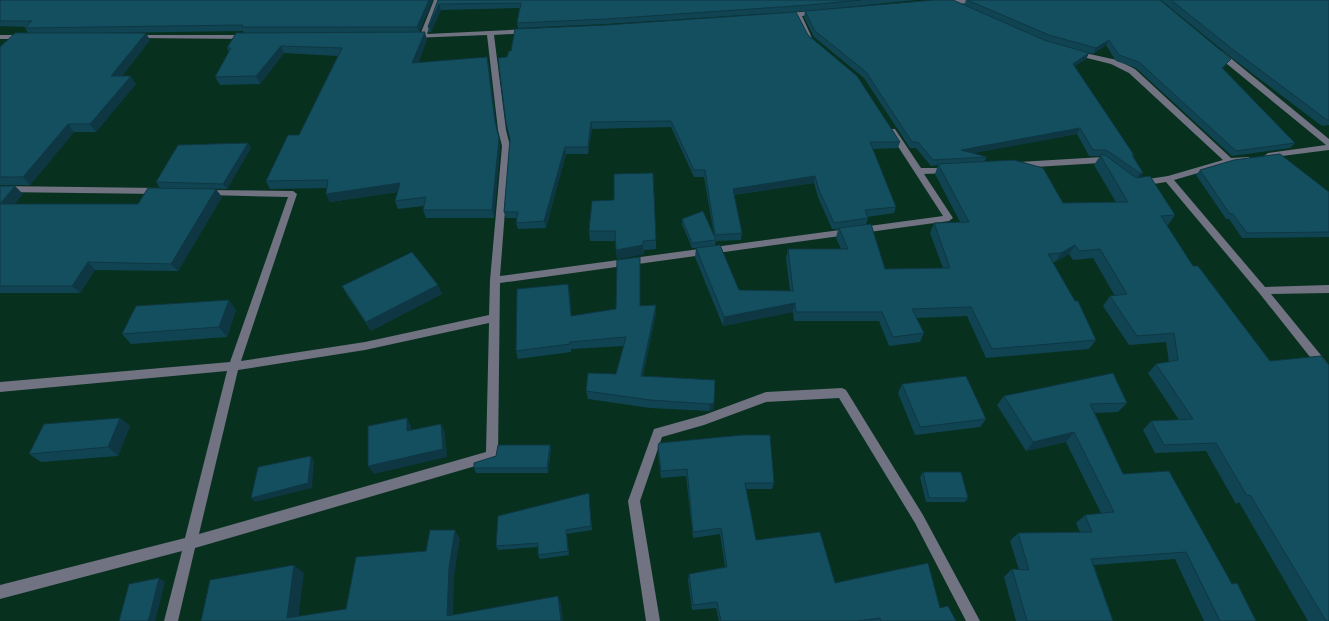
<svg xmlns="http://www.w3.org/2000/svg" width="1329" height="621" font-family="Overpass,sans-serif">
	<rect width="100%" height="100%" fill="#07301e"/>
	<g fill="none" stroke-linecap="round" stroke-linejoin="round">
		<path fill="#717282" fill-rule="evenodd" d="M434,0H440L427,34L528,29L531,31L528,33L494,35L506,130L510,146L500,276L943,216L888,131L892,129H895L921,168H952L953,170L952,172L949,173L924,174L953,218L949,221L500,283L498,456L496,460L195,548L178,621H164L182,551L0,599V585L185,538L227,371L0,392V382L230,362L288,197L206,195L202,192L203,190L293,191L297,194L241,361L365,342L489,315L490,280L502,146L498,130L487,35L412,38V36L420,35ZM489,323L486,452L199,534L238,370L365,350Z
			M940,0H991L979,4L943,3L941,2Z
			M817,11L819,12V14L802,16L812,38L809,40L806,38L795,16L785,17L782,15L785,13Z
			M0,35H24L27,37L24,39H0Z
			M136,35H246L249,37L246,39L134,38L133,37Z
			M1071,50L1117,60L1135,69L1231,158L1249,157L1250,159L1249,161L1229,164L1174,180L1265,287L1329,285V293L1271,294L1329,365V377L1325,376L1260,294L1166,182L1141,186L1137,183L1141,180L1168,176L1223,160L1129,73L1111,64L1071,54Z
			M1216,51H1222L1329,139V150L1265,158L1264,156L1268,153L1326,145L1216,55Z
			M1102,157L1113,165L1112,167H1106L1100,163L1019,168L1015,165L1019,162Z
			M0,186L160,188L164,191L160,194L0,192Z
			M842,388L846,390L923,515L980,621H966L915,523L839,398L766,402L704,425L662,437L640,501L660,621H646L628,501L654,429L704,415L766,392Z"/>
	</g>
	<path fill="#114453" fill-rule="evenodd" d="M0,0H433L419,32L427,40L418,63L489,65L496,128L500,146L494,218H426L423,210L424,206L398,209L395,201L398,192L330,202L326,194L327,188L270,189L266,181L299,135L338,56L284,53L260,84L220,85L215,77L229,52L227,48L244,33L243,31L101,33L150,40L122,76L136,84L96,132H74L30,185H0V47L28,33L25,28L26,27L0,26Z
		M438,0H916L808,11L606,24L518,28L517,23L519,8L441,10L431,32H429L428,27Z
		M966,0H1160L1227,64L1223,68L1295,143L1290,148L1232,156L1136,68L1116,61L1106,45L1093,54L1071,48L1089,53L1086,59L1074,66L1134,155L1133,156L1143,173L1140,177L1175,215L1168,225H1167L1329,621H1308L1239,502L1236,504L1206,451L1155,453L1143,430L1151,421L1179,420L1148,373L1156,364L1169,362L1166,342L1129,345L1103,306L1110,296H1115L1093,258L1073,260L1069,254L1055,262H1053L1096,340L1089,349L986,358L967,316L916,318L924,333L920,342L889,346L879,321H794L793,312L723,326L695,257L696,248H692L682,224V219L714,235L704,177H694L671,127L592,129L588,154H566L546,228L518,229L516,223L517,218H506L504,212L510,140L808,35L900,142L898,148L873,149L896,207L894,213L867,217L868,218L866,224L885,269L943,268L930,233L934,223L960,222L935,174L938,165L931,166L916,148H910L864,78L814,37L804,17L805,11L964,5ZM1077,134L1089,156H1100L1094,165L1116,202L1063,203L984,162L987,157L973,153ZM814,183L818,197L832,229H838L836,238L841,249H788L786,258L790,291L739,290L715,245L716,241L741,240L742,233L734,195Z
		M1161,0H1329V125L1322,126L1232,58Z
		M248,143L251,148L227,189L160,188L156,182Z
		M1200,170L1329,192V237L1242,238L1229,219H1226L1196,175Z
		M0,186L23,194L14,204H138L222,197L178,271L95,270L80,293H0Z
		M592,201L656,240V249L644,250V254L617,259L615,241H590L589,231Z
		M438,285L442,294L371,331L347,295L342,286Z
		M570,292L571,316L641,305L656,313L643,376L714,403L713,410L709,411L650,408L588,399L586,391L616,374L624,346L571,349V352L518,359L516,351Z
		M229,300L236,310L227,337L131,344L122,334Z
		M902,384L986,419L980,427L915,435L898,393Z
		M1004,396L1127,403L1118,412L1095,413L1123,474L1232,584L1256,621H1204L1175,559L1094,565L1113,621H1016L1004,577L1012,569L1019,570L1010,541L1018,533L1080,532L1076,523L1085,515L1101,513L1066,442L1026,451L997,405Z
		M120,418L130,426L118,456L41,462L29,454Z
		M550,445L551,449L548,473H476L474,468Z
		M658,447L774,483L772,489H746L756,540L835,583L940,608L956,621H719L716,608L692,610L688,580L689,574L725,567L720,534L693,538L686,476L661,478L658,454Z
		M923,472L968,498L965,502H926L920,477Z
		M589,493L592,530L567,534L569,555L540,559L538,555V547L498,550L496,546Z"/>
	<path fill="#0e3743" d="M429,0H433L419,32L417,27Z
		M439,4L441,10L431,32L429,27Z
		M425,32L427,40L414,71L412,63Z
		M146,33L150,40L116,84L111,76Z
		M1109,40L1106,45L1093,54L1096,48Z
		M281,46L284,53L260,84L256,76Z
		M1089,53L1086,59L1070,70L1073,64Z
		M487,57L489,65L497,130L495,122Z
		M131,76L136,84L96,132L90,124Z
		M591,122L592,129L588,154V147Z
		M68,124L74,132L30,185L23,177Z
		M1080,128L1077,134L959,156L961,150Z
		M499,138L500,146L494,218L492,210Z
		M248,143L251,148L227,189L223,184Z
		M565,147L566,154L546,228L544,221Z
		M1140,173H1143L1139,179H1136Z
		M815,176L814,183L732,195L733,189Z
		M400,183L403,191L330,202L326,194Z
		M15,186L23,194L8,212L0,204Z
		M216,189L222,197L178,271L171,264Z
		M643,245L644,254L617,259L616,250Z
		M1075,245L1069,254L1055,262L1061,253Z
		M88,262L95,270L80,293L72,286Z
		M568,284L570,292L572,324L571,316Z
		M438,285L442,294L371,331L366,322Z
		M229,300L236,310L227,337L219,327Z
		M795,303L793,312L723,326L724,317Z
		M656,305V313L641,383V376Z
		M714,403L713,410L709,411L710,404Z
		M120,418L130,426L118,456L108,447Z
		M407,418L411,426L412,440L407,431Z
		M441,424L445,433L447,457L374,474L368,466Z
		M1074,432L1066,442L1026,451L1033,442Z
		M550,445L551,449L548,473L547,468Z
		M311,456L314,461L312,488L255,502L251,498Z
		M455,530L460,539L454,576L453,621L447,616L449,568Z
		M566,530L567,534L569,555L568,551Z
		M294,565L304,573L298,621L287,618Z
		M159,578L165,582L156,618L155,621H148Z
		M558,596L561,603L563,621H561Z"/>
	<path fill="#144f60" stroke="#0e3743" d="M0,0H429L417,27H242L243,25L25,28L32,21H0Z
		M438,0H861L809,5L606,19L517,23L521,3L439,4L429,27H428Z
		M935,0H953L1044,40L1089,53L1073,64L1134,155H1132L1143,173H1140L1106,150H1093L1080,128L961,150L987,157L933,160L918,142H912L866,72L815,31L805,11Z
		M967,0H1160L1231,59L1222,68L1295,143L1236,151L1139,62L1119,55L1109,40L1096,48L1049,35Z
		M1171,0H1329V120H1327L1236,52Z
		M796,12L808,35L857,76L900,142H870L896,207L865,210L868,218L834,223L819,190L815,176L733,189L742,233L715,235L705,170H694L671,121L591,122L588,147H565L544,221L516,223L518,212H504L510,139L506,123L498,58L507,57L509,51H511L515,29L606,25Z
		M425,32L412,63L487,57L495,122L499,138L492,210H423L426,197L395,201L400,183L326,194L328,180L266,181L288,135H299L342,48L281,46L256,76L215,77L231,48H227L236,33Z
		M15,33H146L111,76H131L90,124H68L23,177H0V47Z
		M248,143L223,184L156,182L178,145Z
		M1280,154L1329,192V232L1247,233L1233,214H1230L1200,170L1234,160Z
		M1100,155H1105L1136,178L1150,176L1175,215L1161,216L1193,266H1198L1270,361L1321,356L1329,365V621H1326L1250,495L1247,496L1216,443L1164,445L1151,421L1193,419L1156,364L1178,360L1174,333L1137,336L1110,296L1127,294L1100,249L1079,251L1075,245L1061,253L1048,254L1075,301H1078L1096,340L992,349L971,307L912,309L924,333L893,337L882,312H796L795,303L724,317L696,248L720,245L739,290L793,291L788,249H848L839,228L871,224L885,269L950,268L934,223L969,222L938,164L1014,160L1043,168L1063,203L1128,202Z
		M653,173L656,240L643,241V245L616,250L615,231H589L592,201L614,200V174Z
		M0,186H15L0,204Z
		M148,188L216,189L171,264L88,262L72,286H0V204H138Z
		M703,211L716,240L692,243L682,219Z
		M412,252L438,285L366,322L342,286Z
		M640,257V306L656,305L641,376L715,380L714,403L710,404L650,400L586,391L588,373L616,374L626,337L570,342V344L516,351L517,289L568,284L571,316L616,309L617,260Z
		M229,300L219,327L122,334L136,306Z
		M1113,373L1127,403L1090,404L1123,474L1169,471L1232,584L1237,583L1256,621H1220L1186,552L1091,559L1113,621H1027L1012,569L1029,570L1018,533L1092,532L1085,515L1114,512L1074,432L1033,442L1004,396Z
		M966,376L986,419L920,427L902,384Z
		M120,418L108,447L29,454L44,424Z
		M407,418V431L441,424L443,449L368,466V426Z
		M743,435H770L774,483H745L756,540L820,532L835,583L928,563L940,608L948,606L956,621H881L880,618L857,621H721L717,602L693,605L689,574L727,567L721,528L693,532L687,469L661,471L658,447L659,443Z
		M498,445H550L547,468H474V463L496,456Z
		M311,456L308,483L251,498L258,467Z
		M923,472H961L968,498H929Z
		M589,493L591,526L566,530L568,551L538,555V543L496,546L498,516Z
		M430,530H455L449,568L447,616L558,596L561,621H201L210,580L294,565L287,618L346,609L356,557L426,551Z
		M159,578L150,615L148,621H119L129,584Z"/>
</svg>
